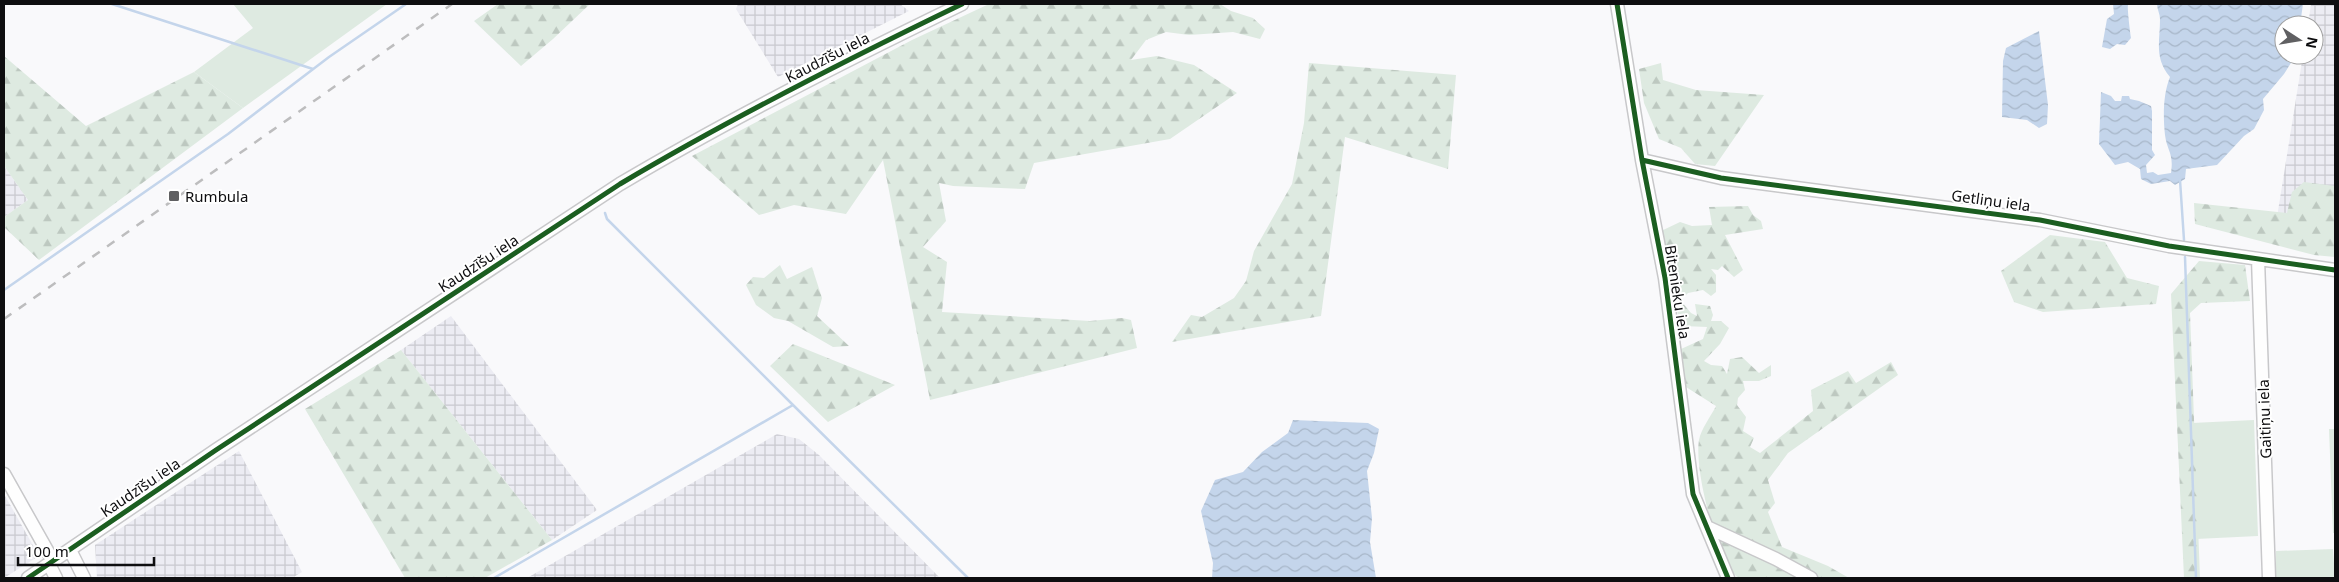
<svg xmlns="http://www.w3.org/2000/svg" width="2339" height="582" font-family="'Noto Sans',sans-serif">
	<defs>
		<pattern id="industrial-grid" width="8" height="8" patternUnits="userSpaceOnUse" patternTransform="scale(1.25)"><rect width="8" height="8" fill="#ececf3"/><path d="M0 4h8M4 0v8" fill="none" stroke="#c9c9cf"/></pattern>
		<pattern id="forest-firs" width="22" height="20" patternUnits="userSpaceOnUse" patternTransform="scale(1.25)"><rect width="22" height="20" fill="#deeae1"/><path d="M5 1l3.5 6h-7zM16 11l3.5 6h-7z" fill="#bdc8c0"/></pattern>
		<pattern id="water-waves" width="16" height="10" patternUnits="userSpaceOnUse" patternTransform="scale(1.25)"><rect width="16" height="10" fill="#c4d5eb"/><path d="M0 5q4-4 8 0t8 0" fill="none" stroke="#a7b6c8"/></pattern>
	</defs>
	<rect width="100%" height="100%" fill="#f9f9fb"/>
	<path fill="url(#industrial-grid)" d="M738,4H900L909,11L778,77L736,9Z
		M2311,4H2335V249L2273,242L2303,55H2314V25H2308Z
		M4,166L28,200L4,217Z
		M451,316L597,510L552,540L401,350Z
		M777,434L799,439L819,455L940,578H527Z
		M239,451L302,572L292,578H97L95,545Z
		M4,494L39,556L4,578Z"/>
	<path fill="#deeae1" d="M233,4H387L243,108L194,72L253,28Z
		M2254,420L2258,536L2196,539L2192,423Z
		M2329,429H2335V533H2333Z
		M2333,549L2335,578H2276V551Z"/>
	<path fill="url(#forest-firs)" d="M498,4H590L553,39L521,66L474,21Z
		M989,4H1220L1231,11L1253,18L1265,29L1260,39L1233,32L1189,35L1166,32L1146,40L1131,60L1157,56L1194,65L1237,93L1170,139L1034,163L1025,189L953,186L939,183L946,221L923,247L947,262L942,312L1090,321L1122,318L1131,320L1137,348L930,400L883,160L846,214L794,205L759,215L692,156L912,40Z
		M4,56L86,126L194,72L243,108L39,260L4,227V217L28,200L4,166Z
		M1309,63L1456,75L1448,169L1345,137L1321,316L1172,342L1191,315L1202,317L1234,298L1246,281L1254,251L1292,184L1304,123Z
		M1661,63L1663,80L1696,90L1764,95L1715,166L1695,164L1681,148L1659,139L1644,103L1639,69Z
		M2304,182L2335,186V257L2314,255L2195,224L2194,203L2287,213L2292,192Z
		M1748,206L1753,215L1761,221L1763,229L1725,235L1743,270L1734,277L1722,266L1718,270L1711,269L1716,275V292L1711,296L1703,290L1688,293L1684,297L1676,295L1691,313L1697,316L1695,304L1710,306L1713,315L1711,321H1721L1729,328L1720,344L1704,361L1711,365L1722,366L1727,374L1730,359L1742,357L1759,373L1771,365V376L1759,381H1743L1745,390L1738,398L1737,405L1746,417L1743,431L1754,438L1750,447L1760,453L1813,411L1811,390L1848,371L1856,383L1891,362L1898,375L1788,453L1768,480L1775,503L1768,512L1782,547L1828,566L1849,578H1738C1716,557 1694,470 1699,440C1701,429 1711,416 1716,406L1686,387L1681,349L1703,339L1707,327L1683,326L1669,292L1659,232L1680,222L1692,226L1712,225L1709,207Z
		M2050,235L2105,242L2127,278L2159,286L2156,304L2043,312L2014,302L2001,271Z
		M2199,261L2245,265L2250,301L2201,303L2190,313L2200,578H2184L2171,294Z
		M780,265L787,279L812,267L822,298L817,316L849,346L833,347L788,321L774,318L756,305L746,285L753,277L764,278Z
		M793,344L895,385L828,422L770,366Z
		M401,350L552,540L485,578H405L305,409Z"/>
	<path fill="url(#water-waves)" d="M2113,4H2128C2127,8 2130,32 2131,38L2125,45L2117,44L2110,49L2102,47L2107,19L2114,14Z
		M2157,4H2303L2300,25H2284V55H2296L2284,74L2263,99L2264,110L2254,129L2244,136L2217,165L2186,169L2185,179L2175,185L2170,181L2151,184L2141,179L2140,169L2128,162L2115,165L2099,144L2101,92L2111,96L2115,101H2121L2122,96H2129L2130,99L2139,101L2151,106L2152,111V150L2155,155L2146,165L2147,173L2153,172L2158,175L2171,173C2174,153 2167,151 2165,135C2163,116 2163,94 2170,77C2154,58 2160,42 2160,19C2160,14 2157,9 2157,4Z
		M2039,31L2048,105L2047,124L2039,128L2027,120L2002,117L2003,61L2006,48Z
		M1293,420L1368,423L1379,429L1374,453L1367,471L1372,518L1370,542L1376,578H1212L1213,563L1201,511L1215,480L1243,472L1262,452L1288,433Z"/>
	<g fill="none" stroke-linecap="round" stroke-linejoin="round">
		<path stroke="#c4d5eb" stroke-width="2.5" d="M112,4L313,69
			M2180,180L2184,240
			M605,213L607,219L793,405
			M2185,257L2196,578
			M4,290L228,134L329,57L406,4
			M494,578L793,405L968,578"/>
		<defs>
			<path id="minor" d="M1617,4L1642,160L1665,278L1693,494L1728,578
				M1642,160L1721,178L2040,220L2169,246L2335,270
				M2258,259L2269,578
				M4,474L53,561
				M1707,527L1776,559L1811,578
				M70,550L84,578
				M49,564L56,578
				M28,578L216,450L620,184C731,118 846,60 962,4"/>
		</defs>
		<use href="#minor" stroke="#c8c8ca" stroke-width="15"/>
		<use href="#minor" stroke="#fefefe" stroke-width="12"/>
		<path stroke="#bdbdbe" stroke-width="2.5" stroke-dasharray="9 9" stroke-linecap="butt" d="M4,319L452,4"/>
		<defs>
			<path id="cycleway" d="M1617,4L1642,160L1665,278L1693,494L1728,578
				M1642,160L1721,178L2040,220L2169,246L2335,270
				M28,578L216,450L620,184C731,118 846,60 962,4"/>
		</defs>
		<use href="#cycleway" stroke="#fff" stroke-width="8"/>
		<use href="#cycleway" stroke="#1b5e20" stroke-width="5"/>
	</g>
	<rect fill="#606062" stroke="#fff" stroke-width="2" x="168" y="190" width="12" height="12" rx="2.5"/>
	<g text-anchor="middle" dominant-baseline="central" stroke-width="4" stroke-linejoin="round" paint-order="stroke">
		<g font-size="15" fill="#0e0e10" stroke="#fff">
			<text transform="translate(827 57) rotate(-27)">Kaudzīšu iela</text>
			<text transform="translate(1991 200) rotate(8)">Getliņu iela</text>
			<text transform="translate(478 263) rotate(-33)">Kaudzīšu iela</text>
			<text transform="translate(1678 292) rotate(81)">Bitenieku iela</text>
			<text transform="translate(2264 419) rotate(-92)">Gaitiņu iela</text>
			<text transform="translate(140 487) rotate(-34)">Kaudzīšu iela</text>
		</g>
		<g font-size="15" fill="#0e0e10" stroke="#fff" text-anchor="start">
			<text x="185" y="196">Rumbula</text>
		</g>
	</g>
	<rect width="2339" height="582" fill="none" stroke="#0e0e10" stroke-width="10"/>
	<g transform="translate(2299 40) rotate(102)"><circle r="24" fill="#ffffff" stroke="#9f9f9f"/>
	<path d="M0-4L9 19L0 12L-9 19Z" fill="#606062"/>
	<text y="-8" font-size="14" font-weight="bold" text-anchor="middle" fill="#0e0e10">N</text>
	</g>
	<path d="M18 557v8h136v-8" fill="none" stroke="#0e0e10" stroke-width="2.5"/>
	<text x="25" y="557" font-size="15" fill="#0e0e10" stroke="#ffffff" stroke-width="4" paint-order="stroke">100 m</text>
</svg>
